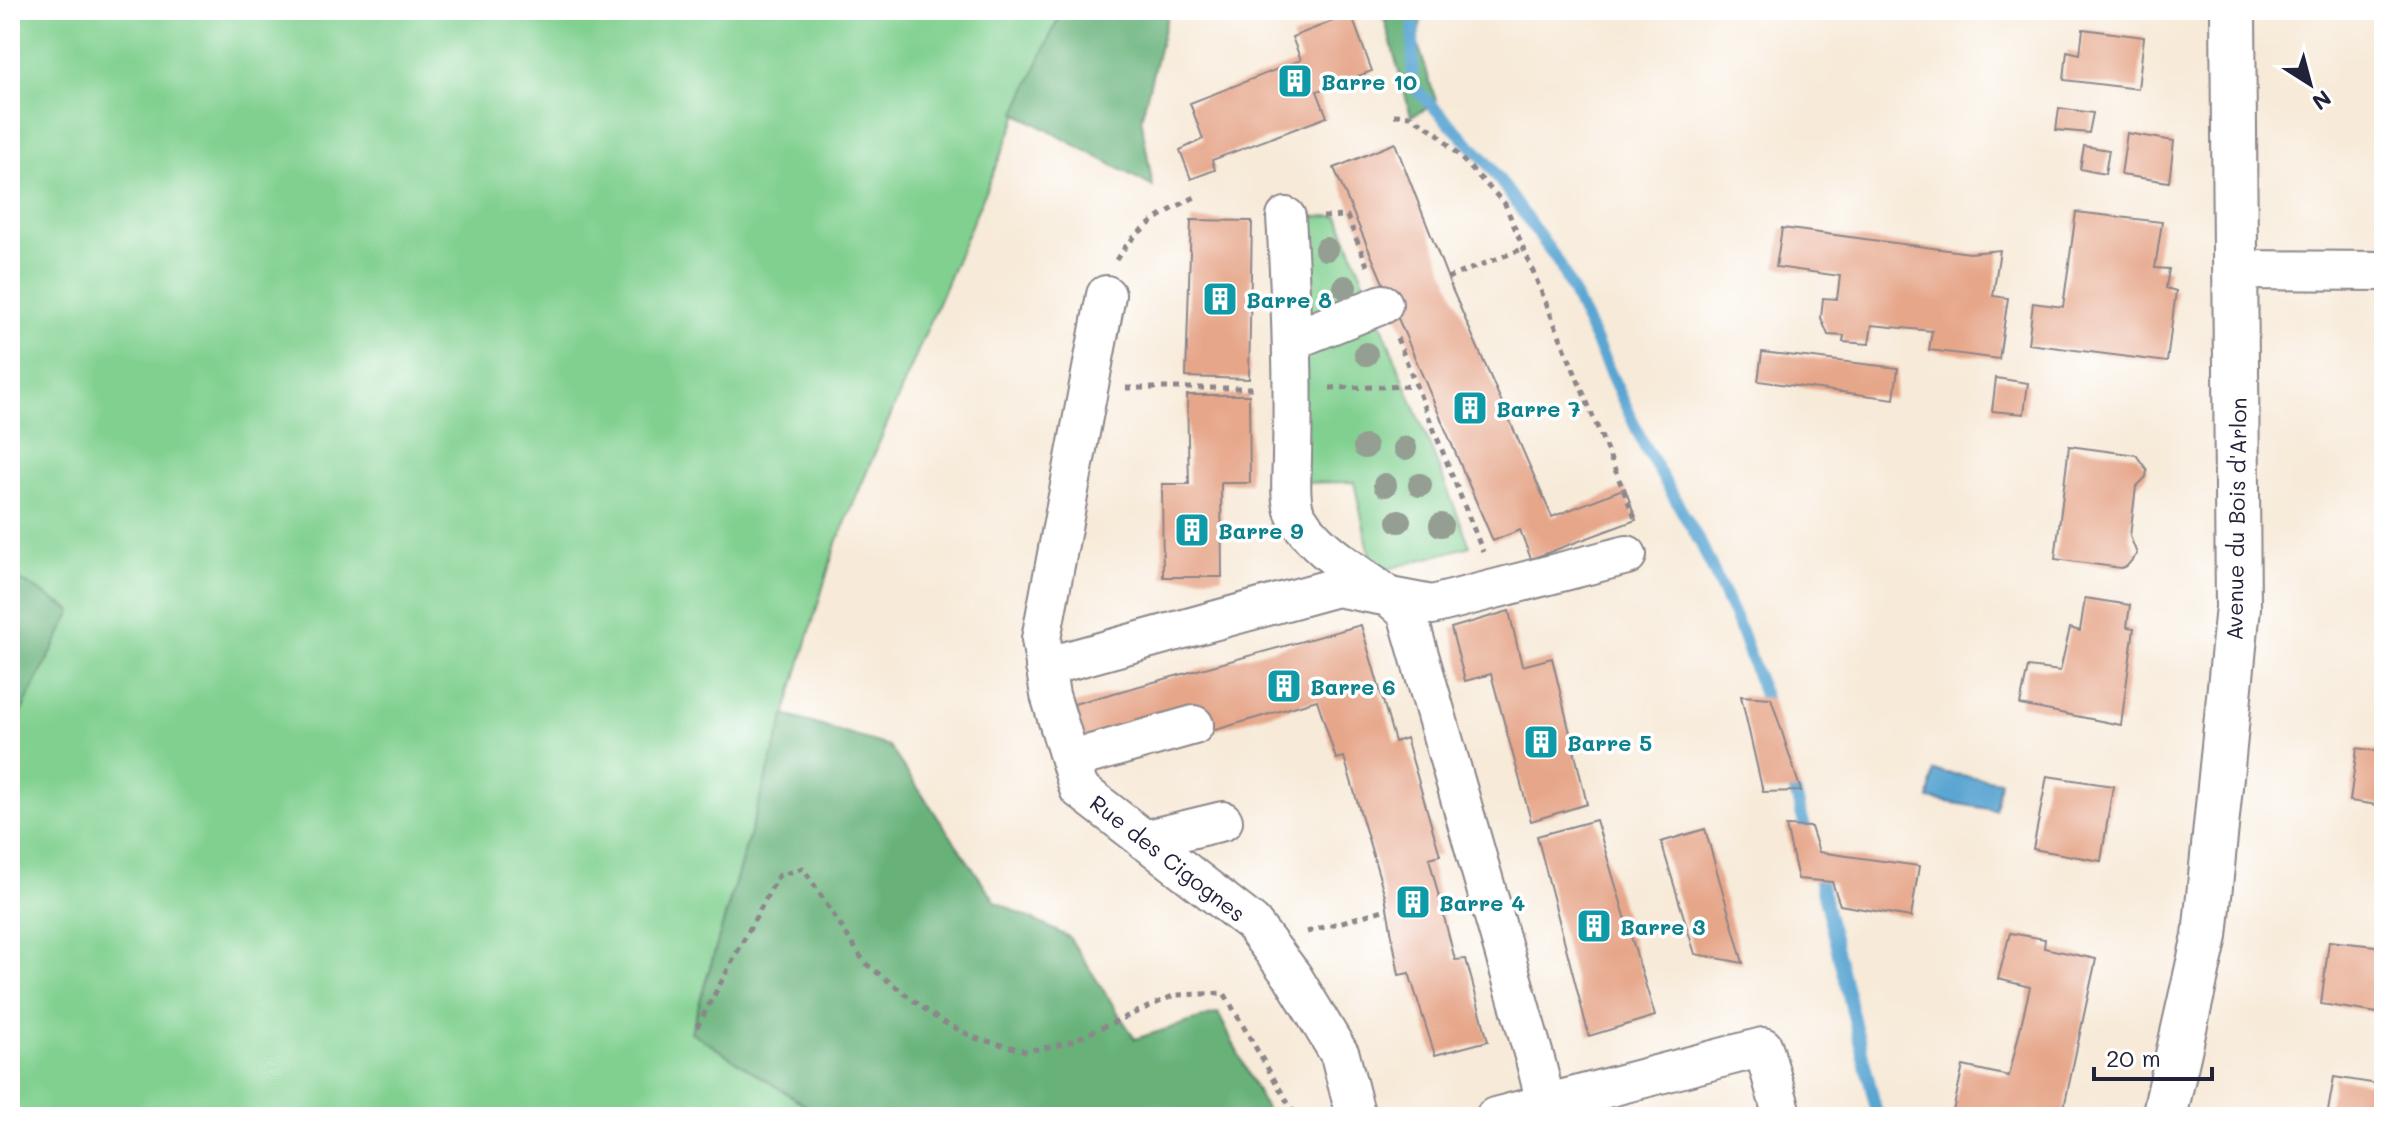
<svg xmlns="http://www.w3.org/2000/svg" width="2394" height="1127" font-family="Mali,sans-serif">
	<rect width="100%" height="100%" fill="#fff"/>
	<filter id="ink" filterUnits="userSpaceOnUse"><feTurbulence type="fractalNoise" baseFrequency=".0125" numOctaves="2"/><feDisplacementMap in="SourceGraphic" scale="16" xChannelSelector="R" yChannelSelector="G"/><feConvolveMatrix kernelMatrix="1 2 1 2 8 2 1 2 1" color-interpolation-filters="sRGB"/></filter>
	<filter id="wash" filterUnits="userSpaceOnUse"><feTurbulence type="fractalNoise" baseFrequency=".006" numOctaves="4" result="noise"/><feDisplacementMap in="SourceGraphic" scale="32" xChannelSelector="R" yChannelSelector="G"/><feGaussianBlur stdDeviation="1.8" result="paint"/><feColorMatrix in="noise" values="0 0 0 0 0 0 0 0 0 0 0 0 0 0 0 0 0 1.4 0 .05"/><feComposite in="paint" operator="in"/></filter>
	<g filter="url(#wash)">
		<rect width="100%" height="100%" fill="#f7ead8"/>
		<path fill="#81d090" stroke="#527966" stroke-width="2" d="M10,10H1062L835,547L691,1031L824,1117H10V734L72,611L10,574Z
			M1338,216L1470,546L1374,573L1354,482L1291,483L1286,217Z"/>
		<path fill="#68b27a" stroke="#456a5a" stroke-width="2" d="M1062,10H1169L1141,119L1153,187L1016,113Z
			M1382,10H1423L1417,41L1437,104L1411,116Z
			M10,574L72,611L10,734Z
			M785,715L889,746L996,902L1069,937L1135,1039L1218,1013L1270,1117H824L691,1032Z"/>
		<path fill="#5aa5d2" stroke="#3e6486" stroke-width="2" d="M1934,771L2000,781L1995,810L1929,799Z"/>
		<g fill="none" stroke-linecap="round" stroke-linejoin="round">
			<path stroke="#5aa5d2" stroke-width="12" d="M1414,10L1412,85L1486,161L1559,263L1644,445L1702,546L1741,631L1765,698
				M1795,791L1805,827
				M1820,881L1878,1117"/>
		</g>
		<g id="blocks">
			<path fill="#e6a689" d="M1351,14L1372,71L1317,91L1327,117L1212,160L1215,170L1191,179L1180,150L1203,139L1190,103L1301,60L1292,37Z
				M2083,29L2144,37L2138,89L2064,80L2067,51L2080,54Z
				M2059,108L2093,113L2089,133L2056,130Z
				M2127,133L2174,141L2169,182L2121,175Z
				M1395,143L1452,289L1552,517L1625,488L1636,520L1531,559L1520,530L1493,541L1334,168Z
				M2084,146L2109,150L2105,174L2080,169Z
				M2076,212L2162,222L2155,268L2169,269L2166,288L2176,291L2167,362L2028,344L2033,303L2063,307Z
				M1191,220L1252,221L1249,379L1186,377Z
				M1782,228L1970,253L2000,250L1993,296L2008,298L1999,359L1929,350L1932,331L1872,325L1869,344L1843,342L1844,336L1828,335L1821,318L1823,298L1837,299L1840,276L1776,267Z
				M1762,352L1898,368L1894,399L1758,381Z
				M1996,378L2028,383L2024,414L1992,411Z
				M1187,395H1249L1250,483H1221L1222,577H1163L1162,484H1189Z
				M2069,446L2136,455L2147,470L2146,477L2136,487L2130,536L2137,554L2127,566L2121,568L2055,559Z
				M2085,598L2130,605L2127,627L2134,628L2121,725L2020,705L2028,667L2060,671L2070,628L2080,631Z
				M1509,611L1522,666L1552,658L1587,804L1531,821L1491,674L1465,681L1451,628Z
				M1361,625L1395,742L1406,738L1440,855L1429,858L1455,960L1466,959L1488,1041L1435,1055L1409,973L1399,975L1385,896L1344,757L1336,759L1317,700L1202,734L1082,738L1074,704Z
				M1741,696L1771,698L1801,791L1763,792Z
				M2357,748L2384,752V806L2350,801Z
				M2047,776L2113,786L2101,861L2033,849Z
				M1596,820L1655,1016L1589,1036L1537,836Z
				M1786,826L1811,827L1819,852L1919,866L1911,917L1840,905L1832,882L1798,879Z
				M1705,829L1743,963L1695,954L1661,842Z
				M2010,933L2045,939L2044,948L2096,959L2062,1117H1978L1953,1111L1963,1066L2009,1076L2030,987L1998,979Z
				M2329,941L2384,947V1014L2321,1004Z
				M2334,1077L2384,1085V1117H2327Z"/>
		</g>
	</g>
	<g filter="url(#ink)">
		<use href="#blocks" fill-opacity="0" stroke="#8c868a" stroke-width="2"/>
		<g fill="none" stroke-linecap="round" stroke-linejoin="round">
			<defs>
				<path id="minor" d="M1286,217C1291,297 1294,376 1292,457C1292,474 1288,502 1297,517C1324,561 1373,578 1407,613L1536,1063L1546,1104L1544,1117
					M2238,270L2384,271
					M1106,295L1041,639L1050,695L1079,789L1252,923L1293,977L1340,1055L1356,1117
					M1293,340L1383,304
					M1045,667L1337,587L1432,605L1627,555
					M1070,760L1194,725
					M1144,840L1223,821
					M1495,1117L1763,1047L1783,1117"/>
				<path id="major" d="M2164,1117L2205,936L2238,607L2233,10"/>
			</defs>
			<use href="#minor" stroke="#8c868a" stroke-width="42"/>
			<use href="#major" stroke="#8c868a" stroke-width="48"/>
			<path stroke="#8c868a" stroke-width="5" stroke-dasharray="6 6" stroke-linecap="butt" d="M1394,115L1411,116L1437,133L1505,204L1635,518
				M1323,217L1347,216L1369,270
				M1116,260C1138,226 1164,213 1199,195
				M1447,278L1525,248
				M1397,338L1483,552
				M1126,388H1256
				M1330,388L1418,386
				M1307,932L1387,909
				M697,1027L778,876L803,868L865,963L939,1020L975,1038L1026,1051L1065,1044L1175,995L1224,993L1296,1117"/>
			<use href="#minor" stroke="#fff" stroke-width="38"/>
			<use href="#major" stroke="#fff" stroke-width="44"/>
		</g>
		<g fill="#949e92">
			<circle cx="1326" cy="249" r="12"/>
			<circle cx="1345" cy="287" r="12"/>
			<circle cx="1366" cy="354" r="12"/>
			<circle cx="1365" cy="447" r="12"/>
			<circle cx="1405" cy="448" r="12"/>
			<circle cx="1385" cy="485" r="12"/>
			<circle cx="1420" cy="485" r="12"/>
			<circle cx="1399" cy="521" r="12"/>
			<circle cx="1441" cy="525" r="12"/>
		</g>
	</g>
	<defs>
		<symbol id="building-square" viewBox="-11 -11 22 22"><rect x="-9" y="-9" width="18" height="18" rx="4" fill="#0f9aa8" stroke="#fff"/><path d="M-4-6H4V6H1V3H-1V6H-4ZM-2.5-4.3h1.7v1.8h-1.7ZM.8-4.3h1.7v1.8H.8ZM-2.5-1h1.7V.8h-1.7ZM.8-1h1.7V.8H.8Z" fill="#fff"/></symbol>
	</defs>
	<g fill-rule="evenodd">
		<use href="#building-square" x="1275" y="61" width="40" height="40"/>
		<use href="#building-square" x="1200" y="279" width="40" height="40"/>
		<use href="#building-square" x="1450" y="388" width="40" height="40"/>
		<use href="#building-square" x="1172" y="510" width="40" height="40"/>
		<use href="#building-square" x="1264" y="666" width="40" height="40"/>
		<use href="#building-square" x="1521" y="722" width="40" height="40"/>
		<use href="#building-square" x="1393" y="882" width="40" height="40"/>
		<use href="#building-square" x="1574" y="906" width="40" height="40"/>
	</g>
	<g text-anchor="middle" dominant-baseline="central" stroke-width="7" stroke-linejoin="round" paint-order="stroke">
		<g font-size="22" font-weight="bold" fill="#0d838f" stroke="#fff" text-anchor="start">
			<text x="1321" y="81">Barre 10</text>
			<text x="1246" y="299">Barre 8</text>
			<text x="1496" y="408">Barre 7</text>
			<text x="1218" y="530">Barre 9</text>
			<text x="1310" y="686">Barre 6</text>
			<text x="1567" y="742">Barre 5</text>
			<text x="1439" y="902">Barre 4</text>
			<text x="1620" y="926">Barre 3</text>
		</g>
		<g font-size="22" fill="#22223b" stroke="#fff">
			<text transform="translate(2236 519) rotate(-89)">Avenue du Bois d'Arlon</text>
			<text transform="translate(1168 858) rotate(38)">Rue des Cigognes</text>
		</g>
	</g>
	<rect width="2394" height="1127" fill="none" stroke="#fff" stroke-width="40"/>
	<g transform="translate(2310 84) rotate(144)" stroke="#ffffff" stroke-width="6" paint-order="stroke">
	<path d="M0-6L14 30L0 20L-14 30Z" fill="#22223b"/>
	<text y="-12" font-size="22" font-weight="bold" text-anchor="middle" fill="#22223b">N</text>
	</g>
	<path d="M2094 1067v12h118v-12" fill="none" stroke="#22223b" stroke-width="4"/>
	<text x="2106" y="1067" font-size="24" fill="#22223b" stroke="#ffffff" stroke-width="6" paint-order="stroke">20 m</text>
</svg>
